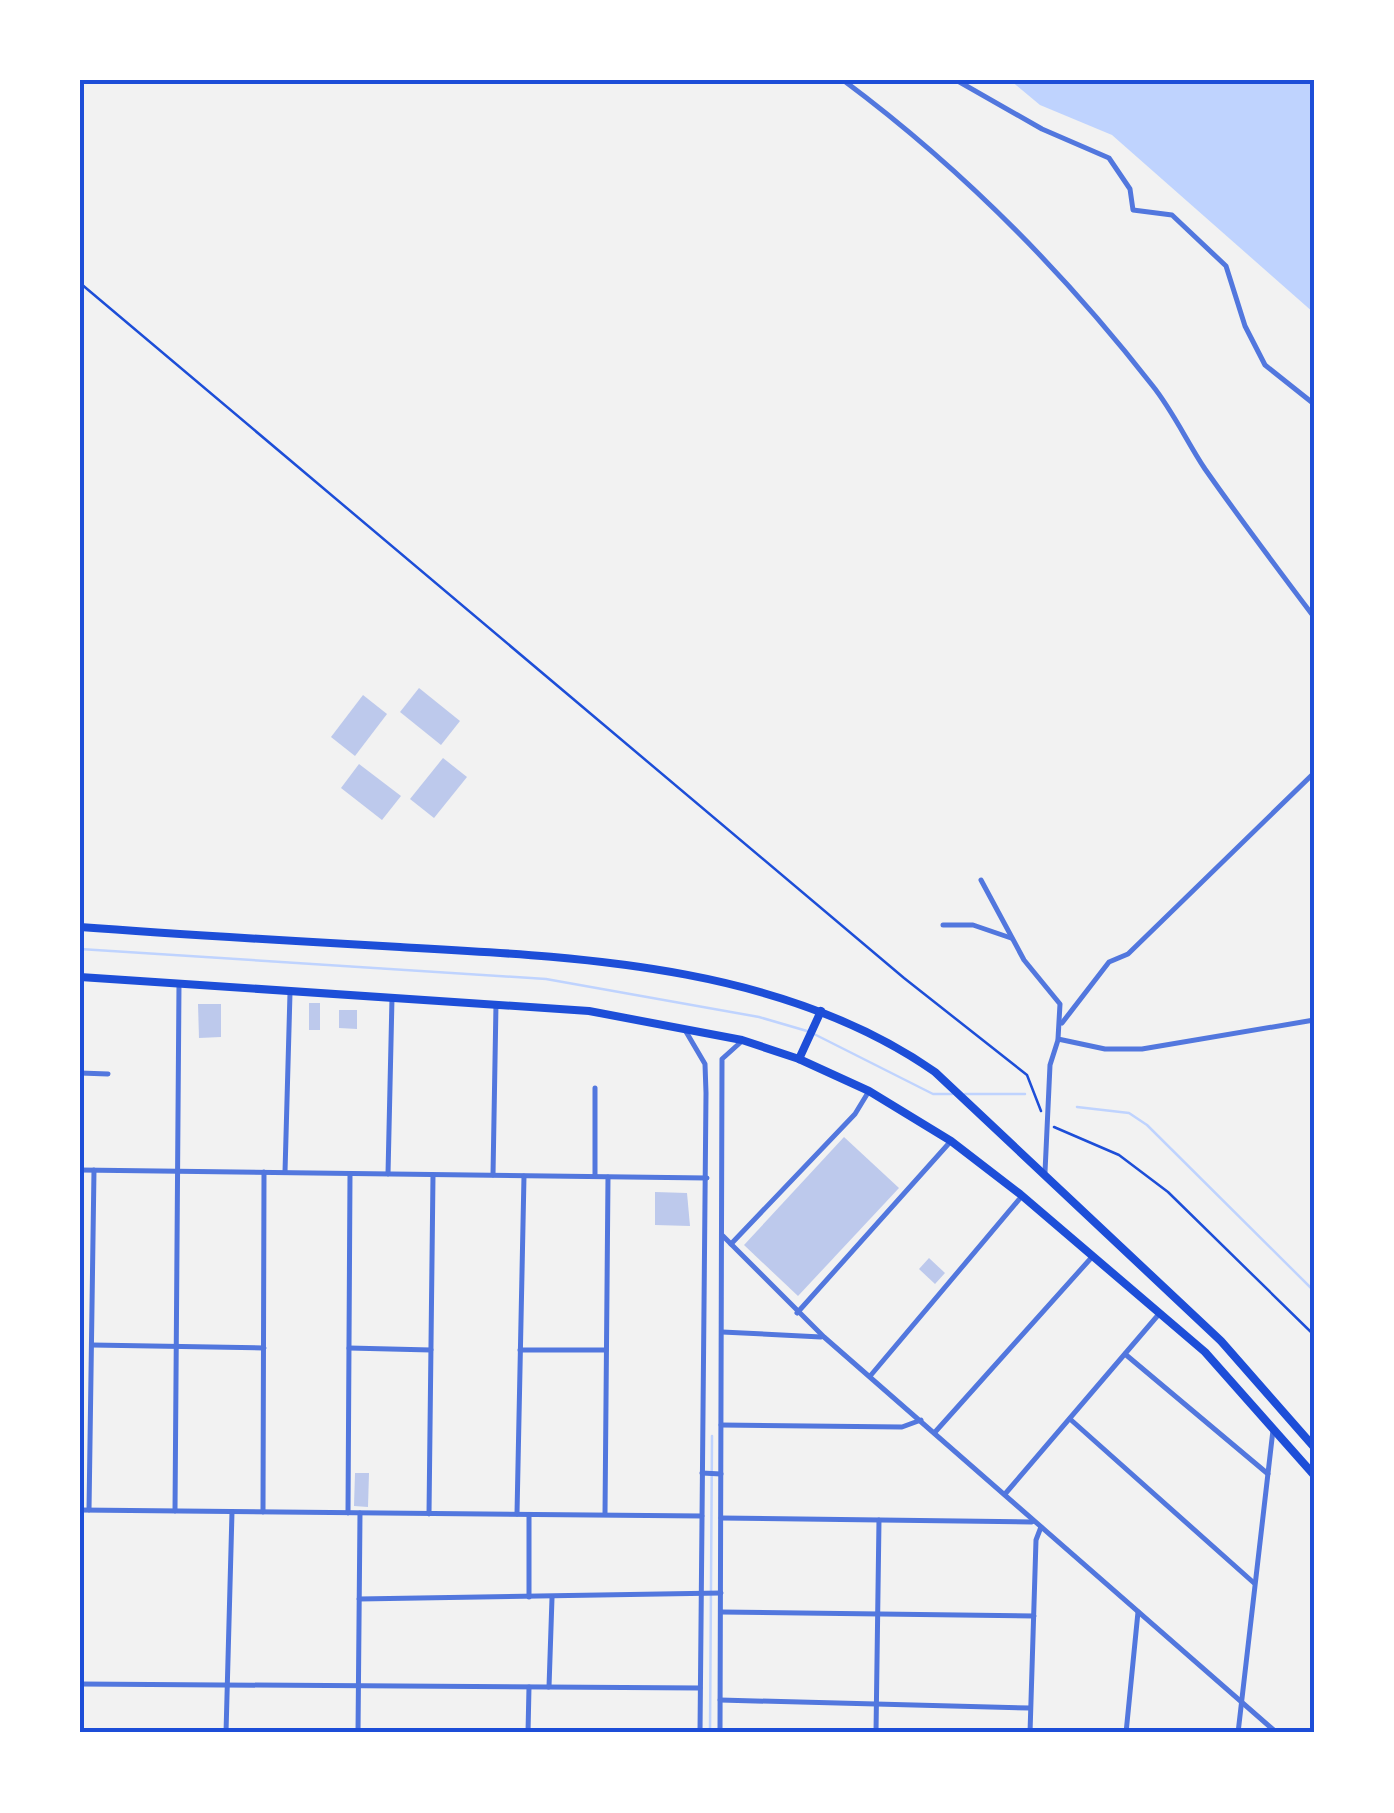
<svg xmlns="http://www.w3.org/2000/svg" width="1394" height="1813" font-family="Rubik,sans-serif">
<rect width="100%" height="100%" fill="#f2f2f2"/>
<!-- water -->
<polygon fill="#bfd3fe" points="1010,80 1314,80 1314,313 1112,135 1040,105"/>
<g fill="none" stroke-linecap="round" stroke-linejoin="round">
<!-- stream -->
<g stroke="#bfd3fe" stroke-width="2.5">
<polyline points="80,949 546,979 759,1017 807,1031"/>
<polyline points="814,1034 933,1094 952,1094"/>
<polyline points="965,1094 1025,1094"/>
<polyline points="1077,1107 1129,1113 1147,1125 1314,1291"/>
<polyline points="710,1733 712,1436"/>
</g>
</g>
<!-- building -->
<g fill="#bdc9ec">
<polygon points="419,688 460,721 441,745 400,712"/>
<polygon points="363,695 387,714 355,756 331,737"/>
<polygon points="443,758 467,777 434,818 410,799"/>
<polygon points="359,764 401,796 382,820 341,788"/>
<rect x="309" y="1003" width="11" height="27"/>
<polygon points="198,1004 221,1004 221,1037 199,1038"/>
<polygon points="339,1010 357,1010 357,1029 339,1028"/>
<polygon points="844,1137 899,1188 798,1296 744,1245"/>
<polygon points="655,1192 687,1193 690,1226 655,1225"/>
<polygon points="929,1258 945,1273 935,1284 919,1269"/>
<polygon points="355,1473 369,1473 368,1507 354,1506"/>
</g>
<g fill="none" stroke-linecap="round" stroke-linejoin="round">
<!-- path -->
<g stroke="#1d4ed8" stroke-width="2.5">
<polyline points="80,283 904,978 1027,1075 1041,1111"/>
<polyline points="1054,1127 1119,1155 1168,1192 1314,1335"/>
</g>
<!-- minor -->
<g stroke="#5277de" stroke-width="5">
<path d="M 843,80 C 960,167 1062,270 1152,385 C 1173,411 1187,442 1205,469 C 1240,519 1277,568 1314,617"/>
<polyline points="956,80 1042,129 1109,158 1130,189 1133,210 1172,215 1226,266 1245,326 1265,365 1314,404"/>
<polyline points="981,880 1024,960 1060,1004 1058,1039 1105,1049 1142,1049 1314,1020"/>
<polyline points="943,925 973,925 1011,938"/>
<polyline points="1062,1023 1109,962 1128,954 1314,773"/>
<polyline points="80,1073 108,1074"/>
<polyline points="80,1170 707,1178"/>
<polyline points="285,1172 290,993"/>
<polyline points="1045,1172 1050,1065 1058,1040"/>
<polyline points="388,1174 392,998"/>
<polyline points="493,1175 496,1004"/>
<polyline points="595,1175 595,1088"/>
<polyline points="723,1236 824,1337 1277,1733"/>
<polyline points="731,1244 855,1114 869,1091"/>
<polyline points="797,1313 951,1141"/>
<polyline points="722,1332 821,1337"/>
<polyline points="92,1345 264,1348"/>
<polyline points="349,1348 431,1350"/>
<polyline points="520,1350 606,1350"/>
<polyline points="1125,1354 1268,1474"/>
<polyline points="871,1375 1022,1196"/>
<polyline points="1070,1419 1254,1583"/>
<polyline points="721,1425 902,1427 921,1420"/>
<polyline points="936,1431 1092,1257"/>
<polyline points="1005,1494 1159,1314"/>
<polyline points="80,1510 702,1516"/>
<polyline points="89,1510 94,1170"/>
<polyline points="175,1511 179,984"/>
<polyline points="263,1512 264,1172"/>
<polyline points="348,1513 350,1174"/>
<polyline points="429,1514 433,1175"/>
<polyline points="517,1514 524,1176"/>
<polyline points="605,1514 608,1177"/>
<polyline points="721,1518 1032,1522"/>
<polyline points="529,1597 529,1515"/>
<polyline points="359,1599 721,1593"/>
<polyline points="721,1612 1034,1616"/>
<polyline points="80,1684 700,1688"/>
<polyline points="549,1687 552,1598"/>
<polyline points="720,1700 1030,1708"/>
<polyline points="226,1733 232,1512"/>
<polyline points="358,1733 360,1513"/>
<polyline points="528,1733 529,1687"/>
<polyline points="876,1733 879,1520"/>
<polyline points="1030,1733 1036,1540 1041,1527"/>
<polyline points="1126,1733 1138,1612"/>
<polyline points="1238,1733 1273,1430"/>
</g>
<!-- tertiary -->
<g stroke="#5277de" stroke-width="5">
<polyline points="685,1030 705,1064 706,1093 700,1733"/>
<polyline points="702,1473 721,1474"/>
<polyline points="720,1733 722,1059 742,1041"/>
</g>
<!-- trunk -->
<g stroke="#1d4ed8" stroke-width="8">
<path d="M 80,927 C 186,935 293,941 400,947 C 580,957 782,965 935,1072 L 1221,1341 L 1314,1447"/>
<polyline points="80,977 589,1011 742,1040 799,1059 869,1091 951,1141 1020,1194 1205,1352 1314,1475"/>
<polyline points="799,1059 821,1011"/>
</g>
</g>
<!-- border -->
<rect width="1394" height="1813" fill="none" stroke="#ffffff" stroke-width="165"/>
<rect x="82" y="82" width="1230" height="1648" fill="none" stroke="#1d4ed8" stroke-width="4"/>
</svg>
